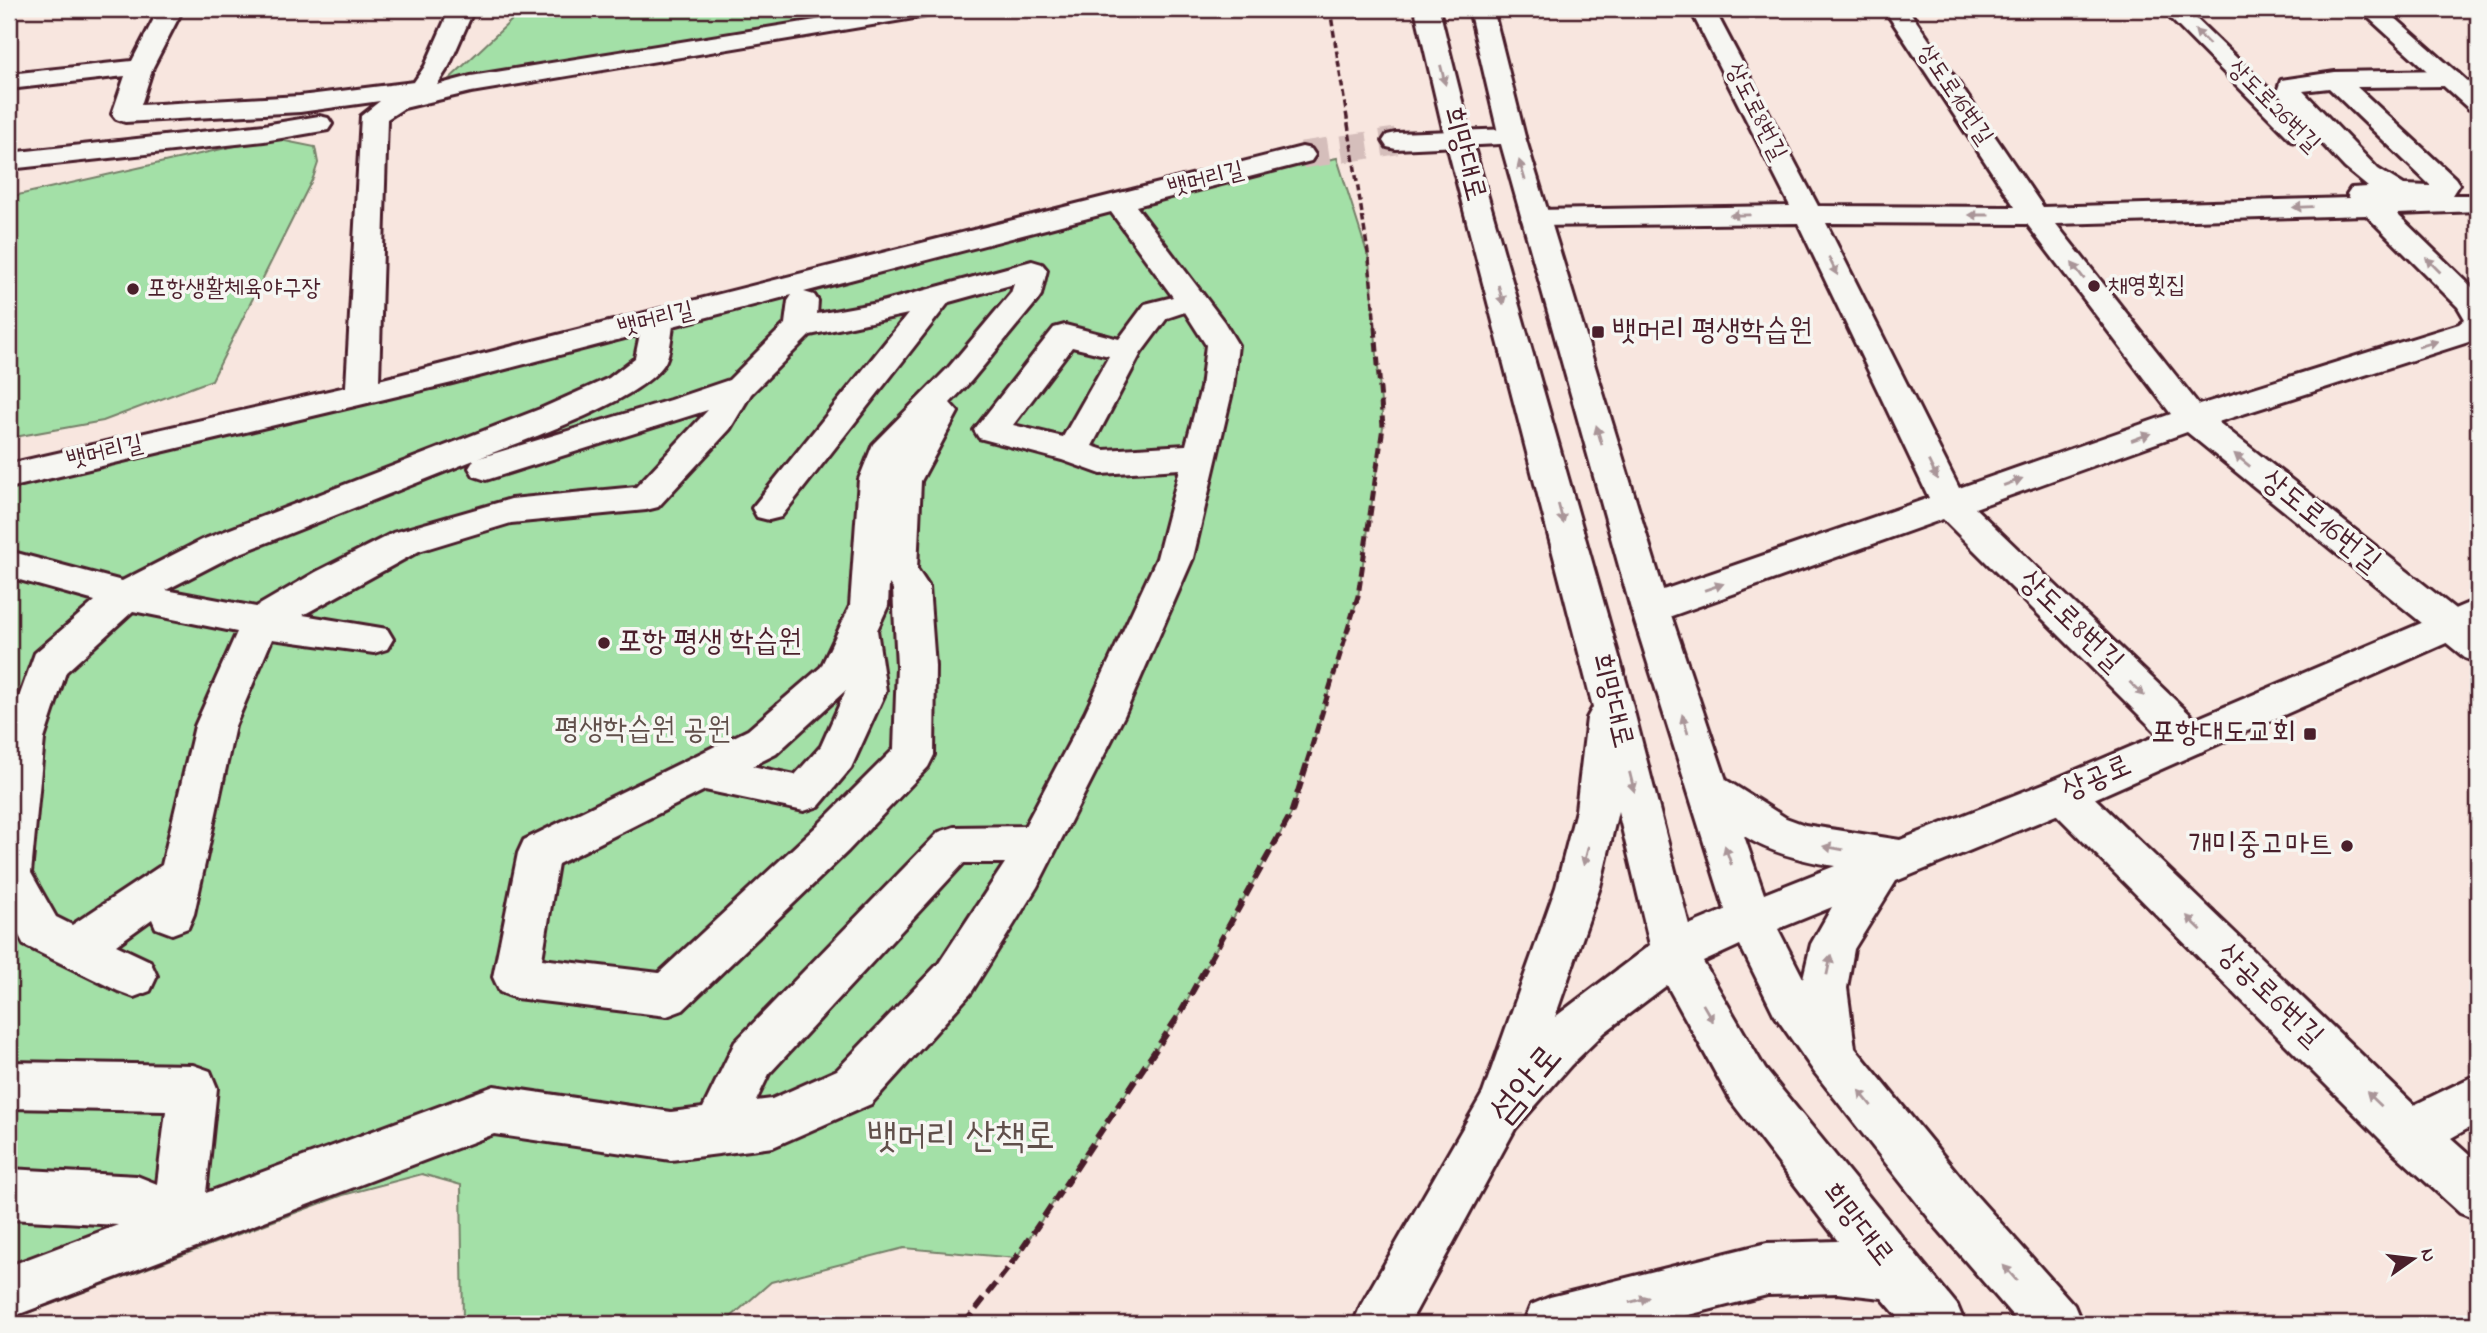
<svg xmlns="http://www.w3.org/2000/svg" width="2487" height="1333" font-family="'Indie Flower','Poor Story',sans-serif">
<rect width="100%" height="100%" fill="#f8e6df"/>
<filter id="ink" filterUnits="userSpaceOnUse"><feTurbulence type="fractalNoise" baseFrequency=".0143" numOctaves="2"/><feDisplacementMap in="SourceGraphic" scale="14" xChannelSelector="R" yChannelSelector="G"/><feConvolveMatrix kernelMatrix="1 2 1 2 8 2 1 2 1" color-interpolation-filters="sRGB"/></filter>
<g filter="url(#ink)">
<!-- green -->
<g fill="#a3e0a7" stroke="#768069" stroke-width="2">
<polygon points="583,9 882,9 444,84 514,18"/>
<polygon points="280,140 315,147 318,163 313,178 212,380 103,421 9,438 9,197 235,146"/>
<polygon points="1337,158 1369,259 1383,427 1358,597 1291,814 1181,1012 1016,1258 904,1248 771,1282 723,1324 463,1324 461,1185 422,1174 343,1195 9,1320 9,487 362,394 1118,202"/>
</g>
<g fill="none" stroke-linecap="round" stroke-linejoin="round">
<!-- minor-tunnel -->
<polyline stroke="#d5bebb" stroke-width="27" stroke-dasharray="27 13" stroke-linecap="butt" points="1302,155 1396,141"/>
<!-- minor casing -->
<g stroke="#4a1f2b" stroke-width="6">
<g id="minor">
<path d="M 159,9 L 183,9 L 153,67 L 141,105 L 300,96 L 414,82 L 425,66 L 450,9 L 474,9 L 449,66 L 437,85 L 471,76 L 884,9 L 938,9 L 934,14 L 926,16 L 471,92 L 404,108 L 387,119 L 379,380 L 1302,147 L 1311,149 L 1315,155 L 1311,161 L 1136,206 L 1224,322 L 1238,345 L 1233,388 L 1193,558 L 1124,716 L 1037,887 L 971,993 L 871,1104 L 773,1147 L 671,1160 L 494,1134 L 9,1318 L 9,1266 L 118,1225 L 9,1219 L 9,1169 L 137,1176 L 157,1184 L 166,1111 L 9,1108 L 9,1062 L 193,1065 L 210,1071 L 217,1088 L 206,1193 L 494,1086 L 671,1112 L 703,1108 L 735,1042 L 939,832 L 954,827 L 1025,826 L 1085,713 L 1157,558 L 1180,469 L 1101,474 L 1062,460 L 979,438 L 974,430 L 1054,328 L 1065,325 L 1119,339 L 1145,304 L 1173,297 L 1111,212 L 804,292 L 814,295 L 818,301 L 817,314 L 878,303 L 1032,261 L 1042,264 L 1047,270 L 1041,295 L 1037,301 L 971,381 L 950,403 L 958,412 L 921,481 L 917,569 L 929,587 L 935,666 L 934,755 L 928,767 L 848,851 L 683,1010 L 667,1016 L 516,998 L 500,992 L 493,977 L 518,853 L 524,840 L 748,730 L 821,667 L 850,606 L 859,479 L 873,444 L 949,367 L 1011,293 L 1014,284 L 949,302 L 781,517 L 769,520 L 757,517 L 752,508 L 908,314 L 810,335 L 751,394 L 730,429 L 658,507 L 646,510 L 511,523 L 419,551 L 303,615 L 387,629 L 393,639 L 387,649 L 374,653 L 272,639 L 235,726 L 194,914 L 188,928 L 172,934 L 156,928 L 152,919 L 116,945 L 150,961 L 157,976 L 150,991 L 134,997 L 118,991 L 24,945 L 9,916 L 9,725 L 35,653 L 95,601 L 9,577 L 9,551 L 122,581 L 202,540 L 540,409 L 609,378 L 635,358 L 640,334 L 452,383 L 9,488 L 9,464 L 346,387 L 361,116 L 380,101 L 300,112 L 125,122 L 116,119 L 112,114 L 125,76 L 9,89 L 9,74 L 132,61 ZM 792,295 L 788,301 L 785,324 L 729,380 L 670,400 L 479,458 C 525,440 633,404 662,367 C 670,358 671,338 673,326 ZM 1185,312 L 1206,345 L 1201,388 L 1186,445 L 1104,450 L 1092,446 L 1141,353 L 1167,318 ZM 1072,347 L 1109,356 L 1063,437 L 1013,425 ZM 708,410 L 636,487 L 511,499 L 393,533 L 316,572 L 256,607 L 166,590 L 228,558 L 474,460 L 469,468 L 474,476 L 486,480 ZM 889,584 L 893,589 L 897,666 L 894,749 L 818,825 L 659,973 L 542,959 L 558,864 L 705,790 L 804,811 L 819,806 L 851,768 L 886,691 L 877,630 L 888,606 ZM 133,611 L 237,632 L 195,726 L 162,865 L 72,925 L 56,917 L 31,873 L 44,739 L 66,672 ZM 846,690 L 821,746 L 795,775 L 752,766 L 776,754 ZM 964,863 L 1005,863 L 939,963 L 837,1070 L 772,1099 L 756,1101 L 769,1074 Z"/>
<path d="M 1690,9 L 1714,9 L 1818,206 L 2015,207 L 1884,9 L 1908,9 L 2043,207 L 2350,198 L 2347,194 L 2351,188 L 2368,187 L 2345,168 L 2314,135 L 2310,141 L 2301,143 L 2292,141 L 2161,9 L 2186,9 L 2304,123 L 2277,92 L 2281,80 L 2335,72 L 2449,70 L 2458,73 L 2462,78 L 2458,83 L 2449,86 L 2357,87 L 2455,178 L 2459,184 L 2452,195 L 2478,195 L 2478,211 L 2397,214 L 2478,293 L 2478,339 L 2218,422 L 2478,627 L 2478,663 L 2465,658 L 2187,432 L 1975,508 L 2203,727 L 2209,739 L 2203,751 L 2189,755 L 2175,751 L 1943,519 L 1663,619 L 1650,623 L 1637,619 L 1631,609 L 1637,599 L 1929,498 L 1798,223 L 1535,226 L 1525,224 L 1521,218 L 1525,212 L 1535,210 L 1790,206 ZM 2329,88 L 2430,185 L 2430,186 L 2404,185 L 2378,169 L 2303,91 ZM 2366,215 L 2458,307 L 2465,319 L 2459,324 L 2199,405 L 2056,224 ZM 1826,223 L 2027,224 L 2171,414 L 1959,488 Z"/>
<polygon points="319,116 328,118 332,124 328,130 264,141 9,169 9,153 264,125"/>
<polygon points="1512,129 1521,131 1525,137 1521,143 1396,149 1387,147 1383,141 1387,135 1396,133"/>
<polygon points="2063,777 2078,782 2414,1105 2478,1074 2478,1123 2451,1138 2478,1162 2478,1220 2460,1213 2392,1151 2048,806 2042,794 2048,782"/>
</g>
</g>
<!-- major casing -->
<g stroke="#4a1f2b" stroke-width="6">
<g id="major">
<path d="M 1415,9 L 1439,9 L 1471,137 L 1629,692 L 1689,925 L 1725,910 L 1631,609 L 1499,137 L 1469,9 L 1493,9 L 1525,137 L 1669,609 L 1726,780 L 1786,818 L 1805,825 L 1900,840 L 2048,782 L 2478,599 L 2478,629 L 2078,806 L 1896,881 L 1854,949 L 1847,988 L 1855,1048 L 1972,1191 L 2074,1305 L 2082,1324 L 2020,1324 L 1936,1227 L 1815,1073 L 1774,1014 L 1740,945 L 1703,962 L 1765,1069 L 1957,1305 L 1965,1324 L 1904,1324 L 1882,1298 L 1837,1293 L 1767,1295 L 1653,1324 L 1523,1324 L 1531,1305 L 1550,1297 L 1767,1243 L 1838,1241 L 1731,1101 L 1667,985 L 1605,1032 L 1571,1065 L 1515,1129 L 1409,1324 L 1353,1324 L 1361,1305 L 1483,1093 L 1556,887 L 1576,810 L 1587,718 L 1593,707 L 1445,137 ZM 1618,811 L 1650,945 L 1555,1017 L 1600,887 ZM 1744,836 C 1771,853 1804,861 1835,866 L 1764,894 ZM 1832,907 L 1811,944 L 1803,978 L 1778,929 Z"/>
<polygon points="2359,9 2385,9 2478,91 2478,112 2469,109"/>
</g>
</g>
<!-- minor -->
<use href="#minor" fill="#f6f6f2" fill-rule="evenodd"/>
<!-- major -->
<use href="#major" fill="#f6f6f2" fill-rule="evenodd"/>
<!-- rail-far2 -->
<polyline stroke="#4a1f2b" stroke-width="3.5" stroke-dasharray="7 3.5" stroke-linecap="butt" points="1330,9 1369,259 1375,329"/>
<!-- rail-far1 -->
<polyline stroke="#4a1f2b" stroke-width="5" stroke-dasharray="10 5" stroke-linecap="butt" points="1307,762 1358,596 1383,427 1375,327"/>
<!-- rail -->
<polyline stroke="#4a1f2b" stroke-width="6" stroke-dasharray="13 6" stroke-linecap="butt" points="964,1324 1016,1258 1181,1012 1291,814 1308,760"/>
</g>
<!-- one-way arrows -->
<defs><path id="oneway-solid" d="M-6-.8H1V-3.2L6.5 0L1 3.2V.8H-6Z" transform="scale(1.75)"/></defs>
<g fill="#a99598">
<use href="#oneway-solid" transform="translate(2202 37) rotate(-135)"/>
<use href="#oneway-solid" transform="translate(1443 75) rotate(76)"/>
<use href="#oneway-solid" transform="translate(1522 170) rotate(-107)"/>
<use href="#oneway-solid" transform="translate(2303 207) rotate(178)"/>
<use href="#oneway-solid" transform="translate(1740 215) rotate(179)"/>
<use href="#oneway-solid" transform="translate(1979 215) rotate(-180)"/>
<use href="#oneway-solid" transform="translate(2433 265) rotate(-135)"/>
<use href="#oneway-solid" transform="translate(1833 266) rotate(64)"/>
<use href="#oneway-solid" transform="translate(2078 271) rotate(-128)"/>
<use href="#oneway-solid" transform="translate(1501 295) rotate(75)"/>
<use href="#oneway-solid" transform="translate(2428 344) rotate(-17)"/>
<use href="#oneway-solid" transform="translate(1599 435) rotate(-106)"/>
<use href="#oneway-solid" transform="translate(2141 437) rotate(-20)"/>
<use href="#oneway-solid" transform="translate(2242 460) rotate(-141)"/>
<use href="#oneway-solid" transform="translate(1933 470) rotate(64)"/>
<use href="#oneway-solid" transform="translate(2013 482) rotate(-20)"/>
<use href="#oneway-solid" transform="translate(1561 514) rotate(75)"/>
<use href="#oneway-solid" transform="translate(1714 587) rotate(-19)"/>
<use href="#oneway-solid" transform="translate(2137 689) rotate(44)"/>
<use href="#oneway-solid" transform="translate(1685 724) rotate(-107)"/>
<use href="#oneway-solid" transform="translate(1632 782) rotate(76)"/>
<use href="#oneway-solid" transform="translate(1833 848) rotate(-170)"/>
<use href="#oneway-solid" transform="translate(1728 855) rotate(-109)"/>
<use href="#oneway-solid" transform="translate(1586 856) rotate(104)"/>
<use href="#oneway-solid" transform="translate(2194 923) rotate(-136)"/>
<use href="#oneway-solid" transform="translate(1829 965) rotate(-78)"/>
<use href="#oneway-solid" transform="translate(1708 1013) rotate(60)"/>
<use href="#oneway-solid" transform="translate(1865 1098) rotate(-129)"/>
<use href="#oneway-solid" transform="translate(2374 1099) rotate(-136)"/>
<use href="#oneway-solid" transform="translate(2010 1273) rotate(-131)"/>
<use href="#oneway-solid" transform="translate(1639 1300) rotate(-15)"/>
</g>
</g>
<!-- markers -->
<g fill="#4a1f2b" stroke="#f6f6f2" stroke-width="2.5">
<circle cx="2094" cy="286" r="7"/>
<circle cx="133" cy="289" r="7"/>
<rect x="1591" y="325" width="14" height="14" rx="3.5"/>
<circle cx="604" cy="643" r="7"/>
<rect x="2303" y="727" width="14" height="14" rx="3.5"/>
<circle cx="2347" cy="846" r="7"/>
</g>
<g text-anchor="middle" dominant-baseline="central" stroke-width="7" stroke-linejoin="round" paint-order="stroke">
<!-- far-street labels -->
<g font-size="24" fill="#4a1f2b" stroke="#f6f6f2">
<text transform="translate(1954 95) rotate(56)">상도로16번길</text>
<text transform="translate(2273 107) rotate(45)">상도로26번길</text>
<text transform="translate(1755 112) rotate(63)">상도로8번길</text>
<text transform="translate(1206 180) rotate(-14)">뱃머리길</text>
<text transform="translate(656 320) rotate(-14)">뱃머리길</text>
<text transform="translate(105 453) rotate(-13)">뱃머리길</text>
</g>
<!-- far-poi labels -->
<g font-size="24" fill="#4a1f2b" stroke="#f6f6f2" text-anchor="start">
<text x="2108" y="286">채영횟집</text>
<text x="147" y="289">포항생활체육야구장</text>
</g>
<!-- street labels -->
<g font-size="30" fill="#4a1f2b" stroke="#f6f6f2">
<text transform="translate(1463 154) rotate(75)">희망대로</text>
<text transform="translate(2320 522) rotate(39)">상도로16번길</text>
<text transform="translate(2070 622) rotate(44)">상도로8번길</text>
<text transform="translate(1611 701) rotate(76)">희망대로</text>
<text transform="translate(2097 779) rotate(-23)">상공로</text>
<text transform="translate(2269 996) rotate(44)">상공로6번길</text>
<text transform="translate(1857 1225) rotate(52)">희망대로</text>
</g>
<!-- poi labels -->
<g font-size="30" fill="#4a1f2b" stroke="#f6f6f2" text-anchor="start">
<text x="1612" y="332">뱃머리 평생학습원</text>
<text x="618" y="643">포항 평생 학습원</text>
<text x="2296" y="734" text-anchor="end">포항대도교회</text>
<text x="2333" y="846" text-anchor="end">개미중고마트</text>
</g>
<!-- park labels -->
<g font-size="30" fill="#604f4a" stroke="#f6f6f2">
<text x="643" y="731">평생학습원 공원</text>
</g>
<!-- near-street labels -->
<g font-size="37" fill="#4a1f2b" stroke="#f6f6f2">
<text transform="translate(1527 1085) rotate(-50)">섬안로</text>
</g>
<!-- near-park labels -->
<g font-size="37" fill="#604f4a" stroke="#f6f6f2">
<text x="961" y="1138">뱃머리 산책로</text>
</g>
</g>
<!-- margin -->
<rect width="2487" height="1333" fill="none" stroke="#f6f6f2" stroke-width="35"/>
<rect x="18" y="18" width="2452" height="1298" fill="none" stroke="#4a1f2b" stroke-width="2.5" filter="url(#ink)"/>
<!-- north arrow -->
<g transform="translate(2413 1259) rotate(76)" stroke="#f6f6f2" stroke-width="5" paint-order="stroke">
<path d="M0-5L12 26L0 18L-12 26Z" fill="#4a1f2b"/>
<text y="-10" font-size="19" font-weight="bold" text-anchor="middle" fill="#4a1f2b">N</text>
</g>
</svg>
